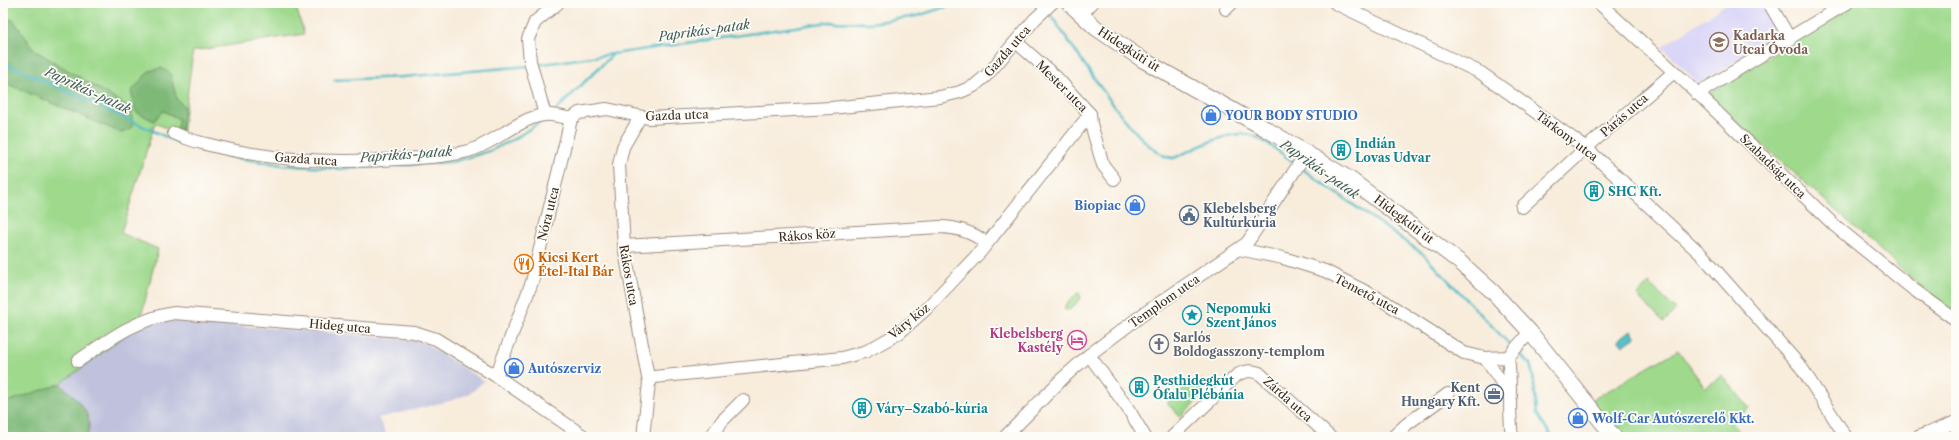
<svg xmlns="http://www.w3.org/2000/svg" width="1959" height="440" font-family="'Libre Caslon Text',serif">
<rect width="100%" height="100%" fill="#fdfcf7"/>
<filter id="ink" filterUnits="userSpaceOnUse"><feTurbulence type="fractalNoise" baseFrequency=".025" numOctaves="2"/><feDisplacementMap in="SourceGraphic" scale="8" xChannelSelector="R" yChannelSelector="G"/><feConvolveMatrix kernelMatrix="1 2 1 2 8 2 1 2 1" color-interpolation-filters="sRGB"/></filter>
<filter id="wash" filterUnits="userSpaceOnUse"><feTurbulence type="fractalNoise" baseFrequency=".012" numOctaves="4" result="noise"/><feDisplacementMap in="SourceGraphic" scale="16" xChannelSelector="R" yChannelSelector="G"/><feGaussianBlur stdDeviation="0.9" result="paint"/><feColorMatrix in="noise" values="0 0 0 0 0 0 0 0 0 0 0 0 0 0 0 0 0 1.4 0 .05"/><feComposite in="paint" operator="in"/></filter>
<g filter="url(#wash)">
<rect width="100%" height="100%" fill="#f8ecdb"/>
<!-- built -->
<polygon fill="#dad6f7" points="1728,3 1763,3 1782,34 1699,84 1662,47"/>
<!-- industrial -->
<polygon fill="#c0c2dd" points="171,320 397,338 423,342 484,381 471,393 450,401 378,418 388,437 72,437 60,384 139,325"/>
<!-- green -->
<g fill="#9ed98c" stroke="#6c8255">
<polygon points="3,3 295,3 304,34 193,51 182,135 155,123 121,233 158,249 139,325 60,384 72,437 3,437 3,82 122,133 131,109 34,50 14,21 3,16"/>
<polygon points="1857,3 1956,3 1956,315 1921,287 1732,117 1712,103 1709,96 1711,92"/>
<polygon points="1649,283 1676,310 1664,322 1637,296"/>
<polygon points="1079,293 1081,298 1070,310 1065,309 1065,306 1076,294"/>
<polygon points="1678,350 1705,388 1722,375 1749,408 1732,422 1743,437 1623,437 1607,421 1592,400"/>
<polygon points="1193,380 1205,393 1180,417 1167,403"/>
</g>
<!-- forest -->
<g fill="#7eb978" stroke="#5c724b">
<polygon points="3,16 14,21 34,50 132,109 132,128 122,133 3,82"/>
<polygon points="161,68 170,73 177,100 184,106 181,131 177,130 179,119 163,111 154,121 136,112 131,92 149,71"/>
<path d="M 60,384 C 75,397 96,414 87,437 L 58,437 L 53,434 L 43,433 L 24,437 L 3,437 L 3,403 Z"/>
</g>
<!-- water -->
<polygon fill="#4ab9c3" stroke="#427270" points="1631,330 1636,337 1623,346 1618,340"/>
<g fill="none" stroke-linecap="round" stroke-linejoin="round">
<!-- stream -->
<g stroke="#4ab9c3" stroke-width="2.5">
<path d="M 1048,12 C 1071,40 1140,160 1174,158 C 1196,149 1233,126 1256,137 C 1270,144 1283,154 1295,163"/>
<polyline points="3,62 175,141 231,157 282,165 341,169 452,162 490,151 516,138 543,120"/>
<polyline points="536,65 613,54"/>
<polyline points="334,80 402,77 529,66"/>
<polyline points="555,111 613,54 829,22 871,23 917,16 958,3"/>
<polyline points="1301,168 1423,254 1512,347"/>
<polyline points="1517,352 1530,364 1533,376 1537,414 1552,437"/>
</g>
</g>
</g>
<g filter="url(#ink)">
<g fill="none" stroke-linecap="round" stroke-linejoin="round">
<!-- minor casing -->
<g stroke="#9a8b7c" stroke-width="14">
<g id="minor">
<polyline points="1335,3 1481,73 1586,148 1703,256 1801,367 1846,437"/>
<polyline points="1599,3 1694,90 1834,225 1913,289 1956,320"/>
<polyline points="1769,3 1790,39"/>
<polyline points="1226,9 1232,3"/>
<polyline points="1081,15 1092,3"/>
<polyline points="1016,42 1056,77 1090,114 1091,124 1103,165 1114,179"/>
<polyline points="1697,94 1847,3"/>
<polyline points="545,115 530,61 528,39 535,22 558,3"/>
<polyline points="640,117 623,147 619,165 624,246 649,383 643,437"/>
<path d="M 174,133 C 193,142 213,146 232,150 C 288,162 342,163 399,159 C 422,158 445,157 468,151 C 494,144 519,118 544,115 C 552,114 563,117 571,119 L 579,113 L 607,109 L 648,118 L 831,108 L 940,97 L 960,92 L 974,86 L 987,75 L 1035,19 L 1052,3"/>
<polyline points="1522,207 1586,148 1674,72"/>
<path d="M 624,246 L 940,227 C 958,227 973,233 987,243"/>
<polyline points="1239,249 1283,258 1325,271 1382,300 1464,353 1485,358 1508,357"/>
<polyline points="1089,355 1129,410 1145,437"/>
<path d="M 1508,357 C 1512,384 1508,410 1512,437"/>
<polyline points="1508,357 1530,332"/>
<polyline points="1485,358 1511,396"/>
<path d="M 78,361 C 110,339 134,320 174,313 L 414,332 L 436,339 L 496,376 L 585,437"/>
<polyline points="496,376 532,282 571,119"/>
<polyline points="649,383 654,377 842,358 867,351 899,333 926,309 981,251 1090,114"/>
<polyline points="711,437 722,421 743,400"/>
<polyline points="1005,437 1063,378 1089,355 1142,315 1247,243 1307,152"/>
<path d="M 1172,437 L 1237,375 C 1245,371 1250,370 1259,373 L 1330,437"/>
<polyline points="1393,437 1407,424 1448,394"/>
<polyline points="1918,437 1956,422"/>
</g>
</g>
<!-- major casing -->
<g stroke="#9a8b7c" stroke-width="17">
<polyline id="major" points="1069,3 1096,28 1143,60 1266,129 1351,180 1461,263 1493,292 1530,332 1614,437"/>
</g>
<!-- minor -->
<use href="#minor" stroke="#fff" stroke-width="12"/>
<!-- major -->
<use href="#major" stroke="#fff" stroke-width="15"/>
</g>
</g>
<!-- icons -->
<defs>
<g id="school-ring" transform="scale(1)"><circle r="9.5" fill="#fdfcf7" stroke="#8d6e63" stroke-width="1.5"/><path d="M0-5L7-2L0 1L-7-2ZM-4 1L0 2.5L4 1V4Q0 6-4 4Z" fill="#8d6e63"/></g>
<g id="shop-ring" transform="scale(1)"><circle r="9.5" fill="#fdfcf7" stroke="#3f7fe0" stroke-width="1.5"/><path d="M-5-2.5h2.3a2.7 3.5 0 0 1 5.4 0H5L5.5 6h-11ZM-1.5-2.5h3a1.5 2.3 0 0 0-3 0Z" fill="#3f7fe0"/></g>
<g id="building-ring" transform="scale(1)"><circle r="9.5" fill="#fdfcf7" stroke="#0f9aa8" stroke-width="1.5"/><path d="M-4-6H4V6H1V3H-1V6H-4ZM-2.5-4.3h1.7v1.8h-1.7ZM.8-4.3h1.7v1.8H.8ZM-2.5-1h1.7V.8h-1.7ZM.8-1h1.7V.8H.8Z" fill="#0f9aa8"/></g>
<g id="civic-ring" transform="scale(1)"><circle r="9.5" fill="#fdfcf7" stroke="#5c6f8a" stroke-width="1.5"/><path d="M-.6-6.5H3V-4.5H.6V-3L4-1V1h2V6H-6V1h2V-1L-.6-3ZM-1.2 2.5V6h2.4V2.5Z" fill="#5c6f8a"/></g>
<g id="restaurant-ring" transform="scale(1)"><circle r="9.5" fill="#fdfcf7" stroke="#e8710a" stroke-width="1.5"/><path d="M-5-6h1v4h1v-4h1v4h1v-4h1v5L-1.5 .5V6h-2V.5L-5-1ZM5-6V6H3V1.5H1.5Q1.5-4 5-6Z" fill="#e8710a"/></g>
<g id="sight-ring" transform="scale(1)"><circle r="9.5" fill="#fdfcf7" stroke="#0f9aa8" stroke-width="1.5"/><path d="M0-6L1.8-2.2L6-1.7L2.9 1.2L3.7 5.4L0 3.3L-3.7 5.4L-2.9 1.2L-6-1.7L-1.8-2.2Z" fill="#0f9aa8"/></g>
<g id="hotel-ring" transform="scale(1)"><circle r="9.5" fill="#fdfcf7" stroke="#d1479c" stroke-width="1.5"/><path d="M-6-4.5h1.5V1H6V5H4.5V3h-9V5H-6ZM-4 0a1.8 1.8 0 1 1 3.6 0ZM.5 0V-2.5h3Q6-2.5 6 0Z" fill="#d1479c"/></g>
<g id="church-ring" transform="scale(1)"><circle r="9.5" fill="#fdfcf7" stroke="#6b7280" stroke-width="1.5"/><path d="M-1.2-6h2.4v3.5h3.3v2.4h-3.3V6h-2.4V-.1h-3.3v-2.4h3.3Z" fill="#6b7280"/></g>
<g id="office-ring" transform="scale(1)"><circle r="9.5" fill="#fdfcf7" stroke="#5c6f8a" stroke-width="1.5"/><path d="M-6-3h4V-5.5h4V-3h4V5H-6ZM-1-4.5V-3h2v-1.5ZM-6 0V1H6V0Z" fill="#5c6f8a"/></g>
</defs>
<g fill-rule="evenodd">
<use href="#school-ring" x="1719" y="42"/>
<use href="#shop-ring" x="1211" y="115"/>
<use href="#building-ring" x="1341" y="150"/>
<use href="#building-ring" x="1594" y="191"/>
<use href="#shop-ring" x="1135" y="205"/>
<use href="#civic-ring" x="1189" y="215"/>
<use href="#restaurant-ring" x="524" y="264"/>
<use href="#sight-ring" x="1192" y="315"/>
<use href="#hotel-ring" x="1077" y="340"/>
<use href="#church-ring" x="1159" y="344"/>
<use href="#shop-ring" x="514" y="368"/>
<use href="#building-ring" x="1139" y="387"/>
<use href="#office-ring" x="1494" y="394"/>
<use href="#building-ring" x="862" y="408"/>
<use href="#shop-ring" x="1578" y="418"/>
</g>
<g text-anchor="middle" dominant-baseline="central" stroke-width="3.5" stroke-linejoin="round" paint-order="stroke">
<!-- education labels -->
<g font-size="12" font-weight="bold" fill="#785e54" stroke="#fdfcf7" text-anchor="start">
<text x="1733" y="35">Kadarka<tspan x="1733" dy="14">Utcai Óvoda</tspan></text>
</g>
<!-- street labels -->
<g font-size="12" fill="#3b2a1e" stroke="#fdfcf7">
<text transform="translate(1129 49) rotate(33)">Hidegkúti út</text>
<text transform="translate(1007 51) rotate(-49)">Gazda utca</text>
<text transform="translate(1062 86) rotate(45)">Mester utca</text>
<text transform="translate(677 115) rotate(-2)">Gazda utca</text>
<text transform="translate(1624 115) rotate(-41)">Párás utca</text>
<text transform="translate(1567 136) rotate(37)">Tárkony utca</text>
<text transform="translate(306 159) rotate(4)">Gazda utca</text>
<text transform="translate(1773 166) rotate(44)">Szabadság utca</text>
<text transform="translate(548 214) rotate(-76)">Nóra utca</text>
<text transform="translate(1404 219) rotate(37)">Hidegkúti út</text>
<text transform="translate(807 235) rotate(-4)">Rákos köz</text>
<text transform="translate(629 275) rotate(80)">Rákos utca</text>
<text transform="translate(1367 294) rotate(28)">Temető utca</text>
<text transform="translate(1164 301) rotate(-35)">Templom utca</text>
<text transform="translate(909 321) rotate(-39)">Váry köz</text>
<text transform="translate(340 326) rotate(5)">Hideg utca</text>
<text transform="translate(1288 399) rotate(42)">Zárda utca</text>
</g>
<!-- shop labels -->
<g font-size="12" font-weight="bold" fill="#366cbe" stroke="#fdfcf7" text-anchor="start">
<text x="1225" y="115">YOUR BODY STUDIO</text>
<text x="1121" y="205" text-anchor="end">Biopiac</text>
<text x="528" y="368">Autószerviz</text>
<text x="1592" y="418">Wolf-Car Autószerelő Kkt.</text>
</g>
<!-- culture labels -->
<g font-size="12" font-weight="bold" fill="#0d838f" stroke="#fdfcf7" text-anchor="start">
<text x="1355" y="143">Indián<tspan x="1355" dy="14">Lovas Udvar</tspan></text>
<text x="1608" y="191">SHC Kft.</text>
<text x="1206" y="308">Nepomuki<tspan x="1206" dy="14">Szent János</tspan></text>
<text x="1153" y="380">Pesthidegkút<tspan x="1153" dy="14">Ófalu Plébánia</tspan></text>
<text x="876" y="408">Váry–Szabó-kúria</text>
</g>
<!-- service labels -->
<g font-size="12" font-weight="bold" fill="#4e5e75" stroke="#fdfcf7" text-anchor="start">
<text x="1203" y="208">Klebelsberg<tspan x="1203" dy="14">Kultúrkúria</tspan></text>
<text x="1480" y="387" text-anchor="end">Kent<tspan x="1480" dy="14">Hungary Kft.</tspan></text>
</g>
<!-- food labels -->
<g font-size="12" font-weight="bold" fill="#c56008" stroke="#fdfcf7" text-anchor="start">
<text x="538" y="257">Kicsi Kert<tspan x="538" dy="14">Étel-Ital Bár</tspan></text>
</g>
<!-- hotel labels -->
<g font-size="12" font-weight="bold" fill="#b23c85" stroke="#fdfcf7" text-anchor="end">
<text x="1063" y="333">Klebelsberg<tspan x="1063" dy="14">Kastély</tspan></text>
</g>
<!-- worship labels -->
<g font-size="12" font-weight="bold" fill="#5b616d" stroke="#fdfcf7" text-anchor="start">
<text x="1173" y="337">Sarlós<tspan x="1173" dy="14">Boldogasszony-templom</tspan></text>
</g>
<!-- water labels -->
<g font-size="13" font-style="italic" fill="#405c58" stroke="#fdfcf7">
<text transform="translate(704 30) rotate(-8)">Paprikás-patak</text>
<text transform="translate(88 90) rotate(25)">Paprikás-patak</text>
<text transform="translate(406 154) rotate(-4)">Paprikás-patak</text>
<text transform="translate(1320 169) rotate(35)">Paprikás-patak</text>
</g>
</g>
<!-- margin -->
<rect width="1959" height="440" fill="none" stroke="#fdfcf7" stroke-width="16"/>
</svg>
